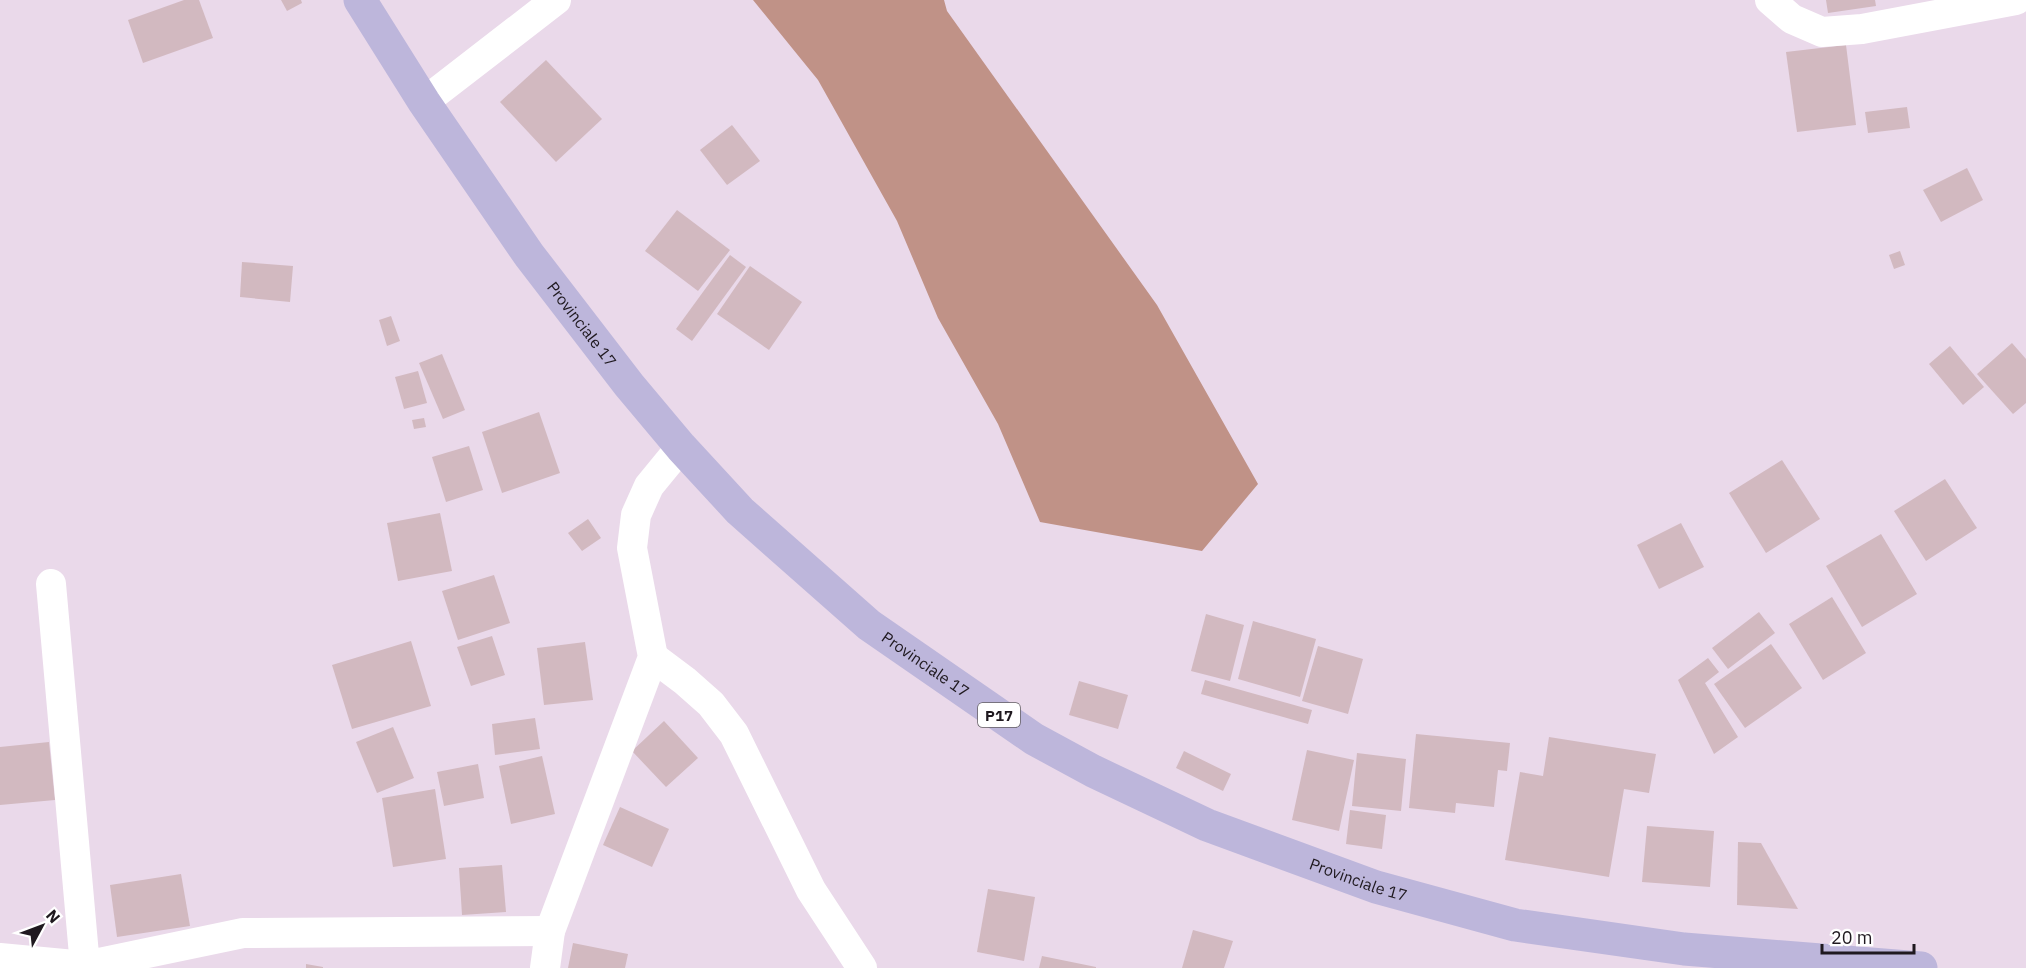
<svg xmlns="http://www.w3.org/2000/svg" width="2026" height="968" font-family="'IBM Plex Sans',sans-serif">
<rect width="100%" height="100%" fill="#ead9ea"/>
<!-- forest -->
<polygon fill="#c09287" points="753,0 944,0 947,11 1157,305 1258,484 1202,551 1040,522 998,424 938,318 897,221 818,80"/>
<!-- building -->
<g fill="#d2b9c0">
<polygon points="184,0 199,0 213,38 143,63 128,20"/>
<polygon points="281,0 301,0 302,3 287,11"/>
<polygon points="1826,0 1875,0 1876,6 1828,13"/>
<polygon points="1846,45 1856,125 1797,132 1786,52"/>
<polygon points="546,60 602,119 556,162 500,102"/>
<polygon points="1907,107 1910,128 1868,133 1865,112"/>
<polygon points="732,125 760,161 727,185 700,150"/>
<polygon points="1967,168 1983,200 1941,222 1923,190"/>
<polygon points="677,210 730,250 698,291 645,251"/>
<polygon points="1900,251 1905,265 1894,269 1889,255"/>
<polygon points="730,255 746,267 692,341 676,329"/>
<polygon points="242,262 293,266 290,302 240,297"/>
<polygon points="750,266 802,302 769,350 717,314"/>
<polygon points="391,316 400,341 387,346 379,320"/>
<polygon points="2012,343 2026,359 2026,403 2013,414 1977,374"/>
<polygon points="1950,346 1984,387 1963,405 1929,364"/>
<polygon points="442,354 465,410 443,419 419,363"/>
<polygon points="418,371 427,403 404,409 395,377"/>
<polygon points="539,412 560,473 502,493 482,432"/>
<polygon points="424,418 426,427 414,429 412,420"/>
<polygon points="469,446 483,490 446,502 432,457"/>
<polygon points="1782,460 1820,519 1766,553 1729,493"/>
<polygon points="1945,479 1977,528 1926,561 1894,511"/>
<polygon points="440,513 452,571 398,581 387,523"/>
<polygon points="588,519 601,538 582,551 568,533"/>
<polygon points="1681,523 1704,567 1659,589 1637,545"/>
<polygon points="1881,534 1917,594 1862,627 1826,566"/>
<polygon points="494,575 510,623 458,640 442,591"/>
<polygon points="1832,597 1866,653 1823,680 1789,624"/>
<polygon points="1759,612 1775,633 1728,669 1712,648"/>
<polygon points="1206,614 1244,625 1230,681 1191,671"/>
<polygon points="1253,621 1316,639 1300,697 1238,679"/>
<polygon points="492,636 505,675 471,686 457,647"/>
<polygon points="411,641 431,706 352,729 332,665"/>
<polygon points="585,642 593,700 544,705 537,648"/>
<polygon points="1771,644 1802,688 1745,728 1714,684"/>
<polygon points="1318,646 1363,659 1348,714 1302,701"/>
<polygon points="1708,658 1719,672 1705,683 1738,737 1714,754 1678,680"/>
<polygon points="1205,680 1312,710 1308,724 1201,694"/>
<polygon points="1079,681 1128,695 1118,729 1069,715"/>
<polygon points="535,718 540,749 495,755 492,724"/>
<polygon points="664,721 698,758 666,787 632,751"/>
<polygon points="393,727 414,778 377,793 356,742"/>
<polygon points="1416,734 1510,743 1507,771 1498,770 1494,807 1456,803 1455,813 1409,808"/>
<polygon points="1549,737 1656,754 1649,793 1624,789 1609,877 1505,860 1520,772 1543,776"/>
<polygon points="49,742 55,800 0,805 0,747"/>
<polygon points="1307,750 1354,760 1339,831 1292,820"/>
<polygon points="1184,751 1231,774 1223,791 1176,768"/>
<polygon points="1357,753 1406,759 1401,811 1352,806"/>
<polygon points="542,756 555,814 511,824 499,766"/>
<polygon points="478,764 484,798 444,806 437,772"/>
<polygon points="435,789 446,859 393,867 382,798"/>
<polygon points="620,807 669,829 652,867 603,845"/>
<polygon points="1350,810 1386,815 1382,849 1346,844"/>
<polygon points="1647,826 1714,831 1710,887 1642,882"/>
<polygon points="1738,842 1761,843 1798,909 1737,905"/>
<polygon points="502,865 506,912 462,915 459,868"/>
<polygon points="181,874 190,926 117,937 110,885"/>
<polygon points="988,889 1035,897 1024,961 977,952"/>
<polygon points="1193,930 1233,941 1224,968 1182,968"/>
<polygon points="573,943 628,954 625,968 568,968"/>
<polygon points="1042,956 1096,967 1096,968 1039,968"/>
<polygon points="306,964 323,967 323,968 306,968"/>
</g>
<g fill="none" stroke-linecap="round" stroke-linejoin="round">
<!-- minor -->
<g stroke="#fff" stroke-width="30">
<polyline points="1770,0 1792,19 1822,32 1862,29 2016,0"/>
<polyline points="424,102 556,0"/>
<polyline points="51,584 85,966 243,933 550,931"/>
<polyline points="653,657 685,681 711,704 734,734 811,890 862,968"/>
<polyline points="0,958 85,966"/>
<polyline points="545,968 550,931 653,657 632,548 636,515 649,486 681,447"/>
</g>
<!-- major -->
<path stroke="#bdb6db" stroke-width="33" id="s1" d="M 360,0 L 424,102 L 529,255 L 629,385 L 681,447 L 740,511 L 869,625 L 1034,739 L 1093,771 L 1207,825 L 1376,887 L 1515,925 L 1684,949 L 1921,968"/>
</g>
<g text-anchor="middle" dominant-baseline="central" stroke-width="4.5" stroke-linejoin="round" paint-order="stroke">
<!-- shield labels -->
<rect fill="#fff" stroke="#625e62" stroke-width="1.5" x="978" y="703" width="42" height="24" rx="4.5"/>
<g font-size="15" font-weight="bold" fill="#1f191f">
<text x="999" y="715">P17</text>
</g>
<!-- street labels -->
<g font-size="16" fill="#1f191f" stroke="#fff">
<text stroke="none"><textPath href="#s1" startOffset="393">Provinciale 17</textPath></text>
<text stroke="none"><textPath href="#s1" startOffset="879">Provinciale 17</textPath></text>
<text stroke="none"><textPath href="#s1" startOffset="1365">Provinciale 17</textPath></text>
</g>
</g>
<!-- north arrow -->
<g transform="translate(42 926) rotate(49)" stroke="#ffffff" stroke-width="4.5" paint-order="stroke">
<path d="M0-4.5L10 22L0 15L-10 22Z" fill="#1f191f"/>
<text y="-9" font-size="16" font-weight="bold" text-anchor="middle" fill="#1f191f">N</text>
</g>
<!-- scale -->
<path d="M1822 944v9h92v-9" fill="none" stroke="#1f191f" stroke-width="3"/>
<text x="1831" y="944" font-size="18" fill="#1f191f" stroke="#ffffff" stroke-width="4.5" paint-order="stroke">20 m</text>
</svg>
